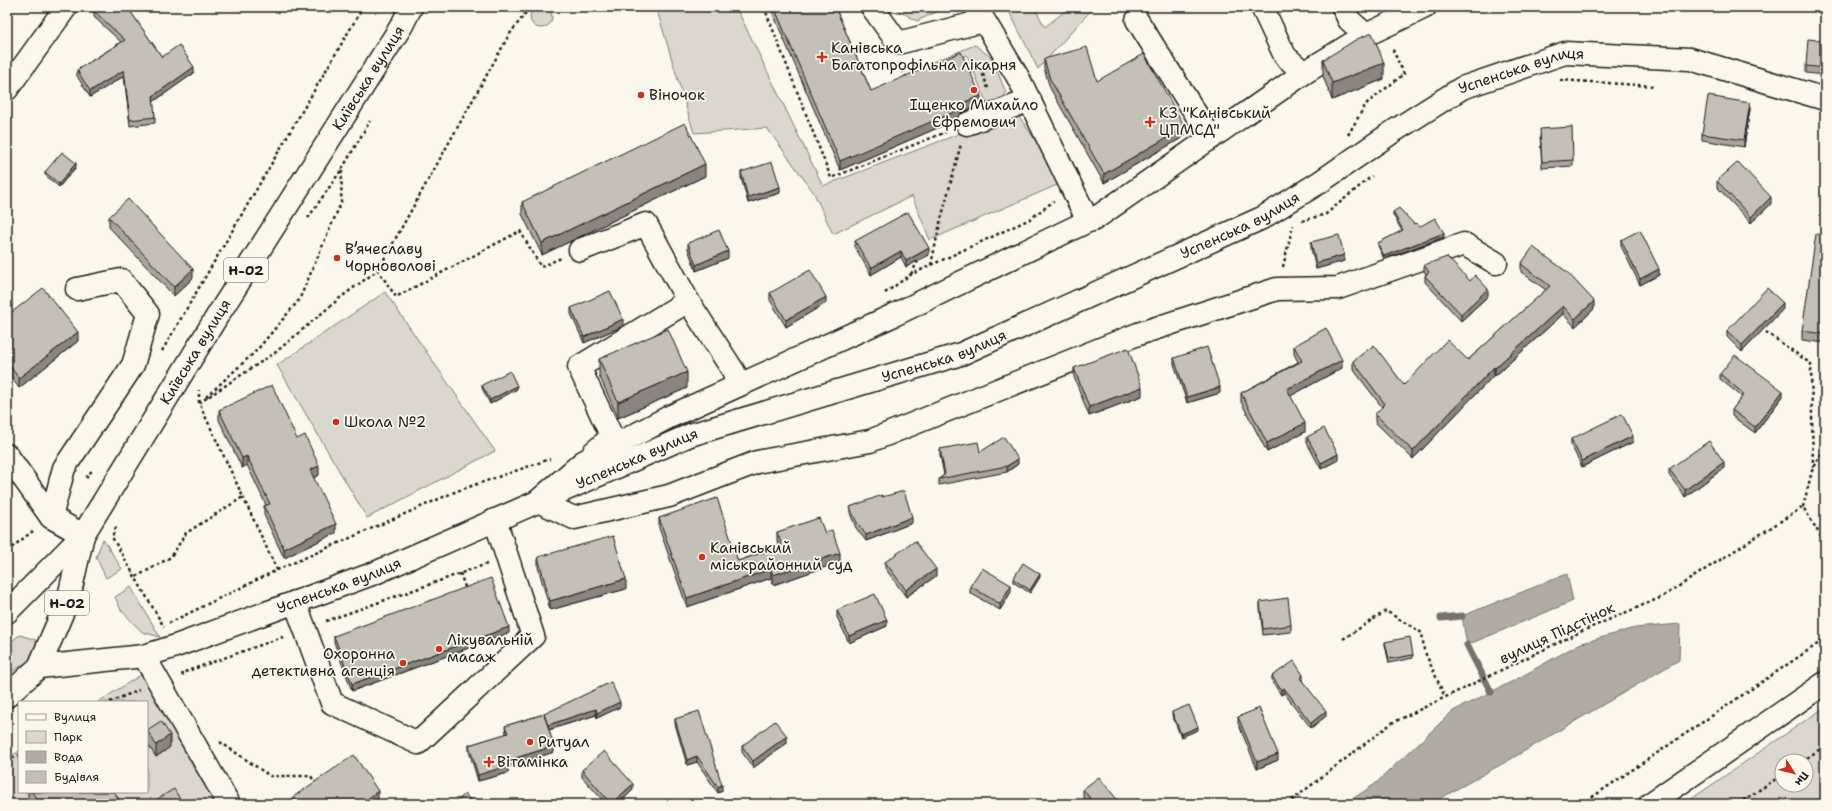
<svg xmlns="http://www.w3.org/2000/svg" width="1832" height="811" font-family="'Shantell Sans',sans-serif">
<rect width="100%" height="100%" fill="#fbf7ec"/>
<filter id="ink" filterUnits="userSpaceOnUse"><feTurbulence type="fractalNoise" baseFrequency=".025" numOctaves="2"/><feDisplacementMap in="SourceGraphic" scale="8" xChannelSelector="R" yChannelSelector="G"/><feConvolveMatrix kernelMatrix="1 2 1 2 8 2 1 2 1" color-interpolation-filters="sRGB"/></filter>
<g filter="url(#ink)">
<!-- green -->
<g fill="#dad7ce" stroke="#7b7a75" fill-rule="evenodd">
<circle cx="541" cy="17" r="11"/>
<polygon points="656,7 736,7 823,186 1016,112 1064,182 930,240 912,196 833,234 814,193 767,128 694,133"/>
<polygon points="893,7 947,7 917,21"/>
<polygon points="1007,7 1034,7 1045,27 1070,7 1094,7 1038,69"/>
<polygon points="975,45 992,58 1006,93 1003,98 988,106 967,55 932,69 930,63"/>
<polygon points="385,292 495,451 367,518 277,365"/>
<polygon points="103,539 122,569 106,578 96,557"/>
<polygon points="131,587 160,637 142,632 121,610 115,597"/>
<polygon points="20,635 36,640 36,656 7,675 7,644"/>
<polygon points="152,668 229,804 7,804 7,759 19,751 19,792 147,792 147,702 98,702"/>
<path d="M 1825,707 L 1825,804 L 1684,804 ZM 1782,761 L 1806,761 L 1806,785 L 1782,785 Z"/>
</g>
<!-- water -->
<g fill="#afaca5" stroke="#74726e">
<polygon points="1567,574 1573,601 1467,645 1462,616"/>
<polygon points="1680,624 1679,660 1511,759 1430,804 1345,804 1375,784 1453,711 1517,679 1579,644 1635,628"/>
</g>
<g fill="none" stroke-linecap="round" stroke-linejoin="round">
<!-- stream -->
<g stroke="#74726e" stroke-width="7">
<polyline points="1441,618 1462,616"/>
<polyline points="1467,645 1491,692"/>
</g>
<!-- minor casing -->
<g stroke="#1c1c1c" stroke-width="25">
<g id="minor">
<polyline points="872,7 898,43 983,21"/>
<polyline points="976,7 1019,79 1088,221 1093,220 1304,73 1366,35 1425,7"/>
<polyline points="1262,7 1285,56 1304,73"/>
<polyline points="1343,7 1349,20 1366,35"/>
<polyline points="1137,20 1211,138"/>
<polyline points="7,89 66,7"/>
<polyline points="967,124 1030,100"/>
<polyline points="1088,221 894,315 669,417 583,462 538,501 574,518 669,496 757,462 870,441 1138,334 1277,289 1338,288 1464,244 1496,263"/>
<polyline points="580,250 646,224 688,301 734,372 736,386"/>
<polyline points="594,452 612,437 579,367 688,301"/>
<polyline points="7,455 51,517 83,535"/>
<polyline points="51,517 64,468 133,365 148,314 121,280 77,289"/>
<polyline points="295,602 332,703 418,743 533,636 495,520"/>
<polyline points="144,656 229,804"/>
<path id="s1" d="M 39,667 L 144,656 L 173,647 L 375,573 L 690,435 L 961,354 L 1262,218 L 1320,182 L 1394,131 L 1462,88 L 1565,53 L 1690,59 L 1825,99"/>
</g>
</g>
<!-- major casing -->
<g stroke="#1c1c1c" stroke-width="25">
<g id="major">
<path id="s2" d="M 7,612 L 83,535 L 216,318 L 402,25 L 411,7"/>
<polyline points="7,696 39,667 69,597 83,535"/>
<polyline points="1650,804 1825,683"/>
</g>
</g>
<!-- path -->
<g stroke="#1c1c1c" stroke-width="2.5" stroke-dasharray="3 3" stroke-linecap="butt">
<polyline points="764,7 831,178 946,132"/>
<polyline points="902,70 907,78"/>
<polyline points="969,73 981,69 989,91"/>
<polyline points="1560,80 1654,86"/>
<polyline points="1348,135 1366,104 1404,74 1392,48"/>
<polyline points="308,218 342,169 370,121"/>
<polyline points="1302,221 1326,214 1372,176"/>
<polyline points="931,265 940,223 961,144"/>
<polyline points="1283,267 1293,225"/>
<polyline points="378,270 509,35 530,7"/>
<polyline points="911,274 918,261"/>
<polyline points="885,293 910,275 1030,219 1054,201"/>
<polyline points="1766,332 1811,364 1813,467"/>
<polyline points="162,351 363,7"/>
<polyline points="206,397 257,350 299,300 341,203 342,170"/>
<polyline points="199,403 199,390"/>
<polyline points="86,478 93,469"/>
<polyline points="243,497 277,570"/>
<polyline points="1803,507 1813,467 1825,449"/>
<polyline points="116,527 112,537 164,627"/>
<polyline points="7,551 33,531"/>
<polyline points="460,573 466,590"/>
<polyline points="136,577 171,557 186,533 243,497 199,403 276,352 341,297 378,270 396,297 520,231 541,267 561,258"/>
<polyline points="326,621 487,564"/>
<polyline points="169,623 277,570 457,491 550,459"/>
<polyline points="1343,639 1386,611 1422,633 1424,650 1445,697"/>
<polyline points="183,676 182,673 283,637"/>
<polyline points="110,702 139,690"/>
<polyline points="220,742 270,776 311,776 316,785"/>
<polyline points="7,761 19,755"/>
<polyline points="1802,761 1825,746"/>
<polyline points="1287,804 1392,723 1580,632 1662,597 1803,507 1825,543"/>
<polyline points="1582,804 1825,639"/>
<polyline points="1738,804 1782,775"/>
</g>
<!-- minor -->
<use href="#minor" stroke="#fbf7ec" stroke-width="22"/>
<!-- major -->
<use href="#major" stroke="#fbf7ec" stroke-width="22"/>
</g>
<!-- wall -->
<g fill="#a8a59e" stroke="#1c1c1c">
<polygon points="98,7 134,7 130,11 162,57 194,73 153,102 155,117 155,123 130,126 124,76 90,97 77,76 77,70 121,42 94,17 94,11"/>
<polygon points="770,7 835,7 871,91 981,105 962,112 956,120 840,170"/>
<polygon points="1825,41 1825,75 1806,73 1806,66"/>
<polygon points="1044,59 1097,81 1185,136 1104,183 1050,88 1044,68"/>
<polygon points="1323,60 1384,79 1332,100 1323,76"/>
<polygon points="1750,109 1744,147 1702,140 1702,134"/>
<polygon points="1540,135 1573,160 1573,166 1542,168"/>
<polygon points="76,167 59,187 45,175 45,172"/>
<polygon points="741,172 780,193 748,203 741,178"/>
<polygon points="705,176 542,255 522,214 522,202"/>
<polygon points="1717,181 1771,204 1751,223 1717,187"/>
<polygon points="1393,212 1419,227 1444,237 1384,259 1378,246 1378,243 1402,231 1393,215"/>
<polygon points="109,217 193,278 174,296 109,227"/>
<polygon points="1825,235 1825,343 1802,340 1802,331"/>
<polygon points="1621,240 1659,275 1640,285 1621,246"/>
<polygon points="855,241 929,255 906,267 901,257 871,275 855,247"/>
<polygon points="1311,242 1344,261 1316,269 1311,249"/>
<polygon points="688,243 728,258 696,271 688,249"/>
<polygon points="1521,264 1594,309 1575,327 1563,314 1495,376 1494,375 1413,459 1375,422 1375,414 1382,407 1353,369 1353,361 1404,385 1468,360 1546,290 1521,272"/>
<polygon points="1424,265 1470,281 1488,296 1461,321 1425,282 1425,276 1426,274 1424,271"/>
<polygon points="770,293 826,303 786,327 770,300"/>
<polygon points="571,308 623,326 584,343 571,314"/>
<polygon points="1783,309 1742,352 1727,337 1727,331"/>
<polygon points="7,316 78,341 19,388 7,372"/>
<polygon points="1294,346 1342,368 1290,396 1305,432 1267,452 1241,402 1241,393 1298,362 1294,354"/>
<polygon points="1174,358 1220,393 1187,403 1174,364"/>
<polygon points="599,359 687,388 618,418 599,375"/>
<polygon points="1074,368 1142,396 1089,416 1074,377"/>
<polygon points="1720,374 1783,396 1755,433 1732,416 1732,410 1742,397 1720,379"/>
<polygon points="482,385 517,389 490,404 482,388"/>
<polygon points="219,410 297,439 319,475 313,478 336,533 284,558 264,515 264,506 266,505 247,465 242,468 219,420"/>
<polygon points="1307,437 1338,460 1321,469 1307,443"/>
<polygon points="1571,439 1633,442 1582,467 1571,445"/>
<polygon points="940,449 980,452 1018,464 1007,472 939,485 939,479 944,475 940,455"/>
<polygon points="1724,468 1685,497 1669,475 1669,469"/>
<polygon points="882,497 912,523 866,541 856,528 850,513 850,507"/>
<polygon points="659,518 738,561 779,547 777,541 777,532 825,533 840,562 773,585 771,578 687,607 659,528"/>
<polygon points="538,557 626,589 550,610 538,567"/>
<polygon points="885,562 936,576 906,597 885,568"/>
<polygon points="1040,577 1030,593 1013,582 1013,579"/>
<polygon points="970,586 1011,592 1000,610 970,593"/>
<polygon points="1260,602 1291,625 1291,632 1263,635 1260,608"/>
<polygon points="837,610 887,626 849,643 837,617"/>
<polygon points="509,633 352,691 334,642 334,636"/>
<polygon points="1385,642 1413,655 1413,658 1389,663 1385,645"/>
<polygon points="1272,676 1303,680 1302,681 1326,716 1311,728 1284,693 1281,695 1272,681"/>
<polygon points="620,707 597,718 596,715 549,730 554,752 508,767 508,773 478,781 469,751 469,745 506,734 505,726 544,714"/>
<polygon points="1172,712 1198,730 1181,737 1172,715"/>
<polygon points="1238,717 1278,760 1257,769 1238,723"/>
<polygon points="675,719 722,791 718,793 697,762 687,765 675,724"/>
<polygon points="147,730 170,747 156,757 147,743"/>
<polygon points="787,743 753,768 742,752 742,746"/>
<polygon points="582,770 633,790 618,804 606,804 582,777"/>
<polygon points="1083,789 1119,804 1088,803 1083,796"/>
<polygon points="28,792 114,792 122,804 32,804 28,797"/>
<polygon points="293,797 378,803 377,804 293,804"/>
</g>
<!-- shaded-wall -->
<g fill="#888681" stroke="#1c1c1c">
<polygon points="129,7 134,7 128,14 128,8"/>
<polygon points="1384,63 1384,79 1332,100 1332,83"/>
<polygon points="194,67 194,73 153,102 153,96"/>
<polygon points="124,70 124,76 90,97 90,91"/>
<polygon points="981,96 981,105 962,112 956,120 840,170 840,161 962,103"/>
<polygon points="1750,103 1750,109 1744,147 1744,140"/>
<polygon points="1185,127 1185,136 1104,183 1104,174"/>
<polygon points="76,163 76,167 59,187 59,184"/>
<polygon points="705,164 705,176 542,255 542,243"/>
<polygon points="780,187 780,193 748,203 748,197"/>
<polygon points="1771,197 1771,204 1751,223 1751,217"/>
<polygon points="1444,233 1444,237 1384,259 1384,256"/>
<polygon points="929,248 929,255 906,267 906,261"/>
<polygon points="728,251 728,258 696,271 696,265"/>
<polygon points="901,251 901,257 871,275 871,268"/>
<polygon points="1344,255 1344,261 1316,269 1316,263"/>
<polygon points="193,269 193,278 174,296 174,287"/>
<polygon points="1659,269 1659,275 1640,285 1640,279"/>
<polygon points="1488,289 1488,296 1461,321 1461,314"/>
<polygon points="826,297 826,303 786,327 786,320"/>
<polygon points="1594,301 1594,309 1575,327 1575,319"/>
<polygon points="1783,303 1783,309 1742,352 1742,345"/>
<polygon points="1563,306 1563,314 1495,376 1495,368"/>
<polygon points="623,319 623,326 584,343 584,337"/>
<polygon points="78,332 78,341 19,388 19,378"/>
<polygon points="1342,360 1342,368 1287,398 1287,389"/>
<polygon points="1494,367 1494,375 1413,459 1413,451"/>
<polygon points="687,372 687,388 618,418 618,402"/>
<polygon points="517,386 517,389 490,404 490,400"/>
<polygon points="1142,387 1142,396 1089,416 1089,407"/>
<polygon points="1220,387 1220,393 1187,403 1187,397"/>
<polygon points="1783,391 1783,396 1755,433 1755,427"/>
<polygon points="1305,423 1305,432 1267,452 1267,443"/>
<polygon points="1633,436 1633,442 1582,467 1582,461"/>
<polygon points="1338,454 1338,460 1321,469 1321,463"/>
<polygon points="247,456 247,465 242,468 242,458"/>
<polygon points="1018,459 1018,464 1007,472 1007,466"/>
<polygon points="1724,462 1724,468 1685,497 1685,490"/>
<polygon points="319,466 319,475 310,480 310,470"/>
<polygon points="912,517 912,523 866,541 866,535"/>
<polygon points="336,524 336,533 284,558 284,549"/>
<polygon points="840,553 840,562 773,585 773,575"/>
<polygon points="771,569 771,578 687,607 687,598"/>
<polygon points="936,569 936,576 906,597 906,590"/>
<polygon points="1040,574 1040,577 1030,593 1030,590"/>
<polygon points="626,579 626,589 550,610 550,601"/>
<polygon points="1011,585 1011,592 1000,610 1000,604"/>
<polygon points="887,620 887,626 849,643 849,636"/>
<polygon points="509,627 509,633 352,691 352,684"/>
<polygon points="1303,675 1303,680 1300,682 1300,678"/>
<polygon points="1284,688 1284,693 1281,695 1281,690"/>
<polygon points="620,702 620,707 597,718 597,713"/>
<polygon points="596,709 596,715 548,730 548,725"/>
<polygon points="1326,711 1326,716 1311,728 1311,723"/>
<polygon points="1198,727 1198,730 1181,737 1181,734"/>
<polygon points="170,735 170,747 156,757 156,745"/>
<polygon points="787,736 787,743 753,768 753,761"/>
<polygon points="554,746 554,752 508,767 508,773 478,781 478,775 506,761"/>
<polygon points="1278,754 1278,760 1257,769 1257,762"/>
<polygon points="697,756 697,762 687,765 687,760"/>
<polygon points="633,784 633,790 618,804 611,804"/>
<polygon points="722,785 722,791 718,793 718,787"/>
<polygon points="378,791 378,803 377,804 366,804 366,800"/>
</g>
<!-- building -->
<g fill="#c3c0b8" stroke="#1c1c1c">
<polygon points="98,7 129,7 128,8 162,57 179,45 194,67 153,96 155,117 130,120 124,70 90,91 77,70 125,40 94,11"/>
<polygon points="774,7 835,7 871,91 961,52 981,96 962,103 956,111 840,161"/>
<polygon points="1372,33 1384,63 1332,83 1323,60 1357,39"/>
<polygon points="1808,39 1825,41 1825,68 1806,66"/>
<polygon points="1087,47 1097,81 1144,54 1185,127 1104,174 1050,79 1044,59"/>
<polygon points="1708,96 1750,103 1744,140 1702,134"/>
<polygon points="685,123 705,164 542,243 522,202"/>
<polygon points="1572,127 1573,160 1542,162 1540,129"/>
<polygon points="62,152 76,163 59,184 45,172"/>
<polygon points="772,162 780,187 748,197 741,172"/>
<polygon points="1738,162 1771,197 1751,217 1717,181"/>
<polygon points="128,199 193,269 174,287 109,217"/>
<polygon points="1399,208 1414,224 1417,223 1419,227 1435,218 1444,233 1384,256 1378,243 1403,230 1393,212"/>
<polygon points="908,212 929,248 906,261 901,251 871,268 855,241"/>
<polygon points="719,230 728,251 696,265 688,243"/>
<polygon points="1640,230 1659,269 1640,279 1621,240"/>
<polygon points="1816,234 1825,235 1825,334 1802,331"/>
<polygon points="1339,235 1344,255 1316,263 1311,242"/>
<polygon points="1533,247 1567,272 1594,301 1575,319 1563,306 1495,368 1494,367 1413,451 1375,414 1385,404 1353,361 1374,345 1404,385 1447,340 1468,360 1550,286 1521,264"/>
<polygon points="1447,257 1470,281 1475,275 1488,289 1461,314 1425,276 1429,272 1424,265"/>
<polygon points="810,270 826,297 786,320 770,293"/>
<polygon points="43,288 78,332 19,378 7,363 7,316"/>
<polygon points="1767,288 1783,303 1742,345 1727,331"/>
<polygon points="610,291 623,319 584,337 571,308"/>
<polygon points="1326,328 1342,360 1287,389 1305,423 1267,443 1241,393 1302,361 1294,346"/>
<polygon points="668,329 687,372 618,402 599,359"/>
<polygon points="1207,347 1220,387 1187,397 1174,358"/>
<polygon points="1128,348 1142,387 1089,407 1074,368"/>
<polygon points="1735,355 1783,391 1755,427 1732,410 1744,394 1720,374"/>
<polygon points="510,371 517,386 490,400 482,385"/>
<polygon points="272,385 297,439 305,435 319,466 310,470 336,524 284,549 264,506 270,504 247,456 242,458 219,410"/>
<polygon points="1622,414 1633,436 1582,461 1571,439"/>
<polygon points="1324,428 1338,454 1321,463 1307,437"/>
<polygon points="1004,437 1018,459 1007,466 939,479 945,474 940,449 978,442 980,452"/>
<polygon points="1709,441 1724,462 1685,490 1669,469"/>
<polygon points="904,491 912,517 866,535 856,521 850,507 882,495 882,497"/>
<polygon points="717,498 738,561 782,546 777,532 819,518 825,533 832,530 840,553 773,575 771,569 687,598 659,518"/>
<polygon points="613,536 626,579 550,601 538,557"/>
<polygon points="915,541 936,569 906,590 885,562"/>
<polygon points="1023,563 1040,574 1030,590 1013,579"/>
<polygon points="982,568 1011,585 1000,604 970,586"/>
<polygon points="491,578 509,627 352,684 334,636"/>
<polygon points="875,594 887,620 849,636 837,610"/>
<polygon points="1288,598 1291,625 1263,629 1260,602"/>
<polygon points="1410,637 1413,655 1389,659 1385,642"/>
<polygon points="1294,661 1303,675 1300,678 1326,711 1311,723 1284,688 1281,690 1272,676"/>
<polygon points="611,682 620,702 597,713 596,709 548,725 544,714"/>
<polygon points="1189,705 1198,727 1181,734 1172,712"/>
<polygon points="1259,708 1278,754 1257,762 1238,717"/>
<polygon points="699,711 722,785 718,787 697,756 687,760 675,719"/>
<polygon points="544,714 554,746 506,761 508,766 478,775 469,745 508,733 505,726"/>
<polygon points="161,721 170,735 156,745 147,730"/>
<polygon points="775,721 787,736 753,761 742,746"/>
<polygon points="604,751 633,784 611,804 582,770"/>
<polygon points="354,755 378,791 366,800 369,804 297,804 293,797"/>
<polygon points="1099,777 1119,802 1116,804 1087,804 1091,800 1083,789"/>
<polygon points="174,789 183,804 149,804"/>
<polygon points="32,792 114,792 122,804 40,804"/>
<polygon points="465,794 474,804 454,804"/>
</g>
</g>
<!-- markers -->
<g fill="#c8321e" stroke="#fbf7ec" stroke-width="1.5">
<path d="M820 51h4v4h4v4h-4v4h-4v-4h-4v-4h4z"/>
<circle cx="974" cy="90" r="4"/>
<circle cx="641" cy="95" r="4"/>
<path d="M1148 116h4v4h4v4h-4v4h-4v-4h-4v-4h4z"/>
<circle cx="337" cy="258" r="4"/>
<circle cx="336" cy="422" r="4"/>
<circle cx="702" cy="557" r="4"/>
<circle cx="439" cy="649" r="4"/>
<circle cx="403" cy="663" r="4"/>
<circle cx="530" cy="742" r="4"/>
<path d="M487 756h4v4h4v4h-4v4h-4v-4h-4v-4h4z"/>
</g>
<g text-anchor="middle" dominant-baseline="central" stroke-width="3.5" stroke-linejoin="round" paint-order="stroke">
<!-- shield labels -->
<g fill="#fbf7ec" stroke="#5f5e5a" stroke-width="1">
<rect x="224" y="258" width="44" height="24" rx="3"/>
<rect x="45" y="591" width="44" height="24" rx="3"/>
</g>
<g font-size="14" font-weight="bold" fill="#1c1c1c">
<text x="246" y="270">Н-02</text>
<text x="67" y="603">Н-02</text>
</g>
<!-- poi labels -->
<g font-size="15" fill="#1c1c1c" stroke="#fbf7ec" text-anchor="start">
<text x="831" y="48">Канівська<tspan x="831" dy="17">Багатопрофільна лікарня</tspan></text>
<text x="649" y="95">Віночок</text>
<text x="974" y="105" text-anchor="middle">Іщенко Михайло<tspan x="974" dy="17">Єфремович</tspan></text>
<text x="1159" y="113">КЗ "Канівський<tspan x="1159" dy="17">ЦПМСД"</tspan></text>
<text x="345" y="249">В’ячеславу<tspan x="345" dy="17">Чорноволові</tspan></text>
<text x="344" y="422">Школа №2</text>
<text x="710" y="548">Канівський<tspan x="710" dy="17">міськрайонний суд</tspan></text>
<text x="447" y="640">Лікувальній<tspan x="447" dy="17">масаж</tspan></text>
<text x="395" y="654" text-anchor="end">Охоронна<tspan x="395" dy="17">детективна агенція</tspan></text>
<text x="538" y="742">Ритуал</text>
<text x="497" y="762">Вітамінка</text>
</g>
<!-- street labels -->
<g font-size="15" fill="#1c1c1c" stroke="#fbf7ec">
<text stroke="none"><textPath href="#s1" startOffset="1609">Успенська вулиця</textPath></text>
<text stroke="none"><textPath href="#s2" startOffset="647">Київська вулиця</textPath></text>
<text stroke="none"><textPath href="#s1" startOffset="1285">Успенська вулиця</textPath></text>
<text stroke="none"><textPath href="#s2" startOffset="323">Київська вулиця</textPath></text>
<text stroke="none"><textPath href="#s1" startOffset="961">Успенська вулиця</textPath></text>
<text stroke="none"><textPath href="#s1" startOffset="637">Успенська вулиця</textPath></text>
<text stroke="none"><textPath href="#s1" startOffset="313">Успенська вулиця</textPath></text>
<text transform="translate(1557 633) rotate(-25)">вулиця Підстінок</text>
</g>
</g>
<!-- margin -->
<rect width="1832" height="811" fill="none" stroke="#fbf7ec" stroke-width="24"/>
<rect x="12" y="12" width="1808" height="787" fill="none" stroke="#1c1c1c" stroke-width="1.5" filter="url(#ink)"/>
<!-- legend -->
<rect x="18" y="701" width="130" height="92" fill="#fbf7ec" stroke="#a29f99"/>
<rect x="26" y="714" width="20" height="6" fill="#fbf7ec" stroke="#a29f99"/>
<text x="54" y="721" font-size="12" fill="#1c1c1c">Вулиця</text>
<rect x="26" y="731" width="20" height="12" fill="#dad7ce" stroke="#a29f99"/>
<text x="54" y="741" font-size="12" fill="#1c1c1c">Парк</text>
<rect x="26" y="751" width="20" height="12" fill="#afaca5" stroke="#a29f99"/>
<text x="54" y="761" font-size="12" fill="#1c1c1c">Вода</text>
<rect x="26" y="771" width="20" height="12" fill="#c3c0b8" stroke="#a29f99"/>
<text x="54" y="781" font-size="12" fill="#1c1c1c">Будівля</text>
<!-- north arrow -->
<g transform="translate(1794 773) rotate(126)"><circle r="19" fill="#fbf7ec" stroke="#a29f99"/>
<path d="M0-3L7 15L0 10L-7 15Z" fill="#c8321e"/>
<text y="-6" font-size="11" font-weight="bold" text-anchor="middle" fill="#1c1c1c">Пн</text>
</g>
</svg>
